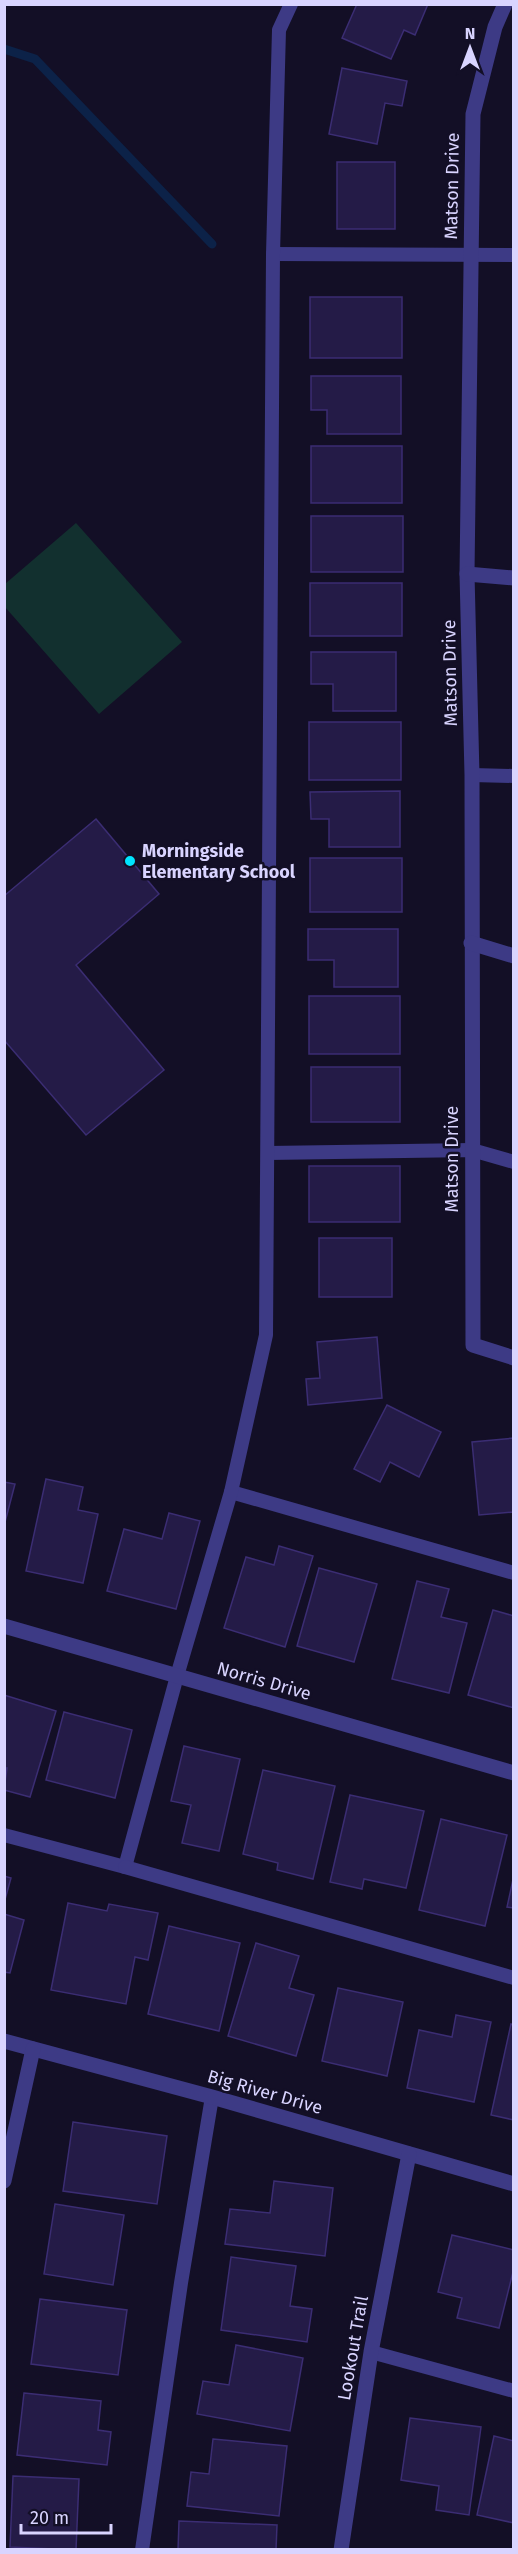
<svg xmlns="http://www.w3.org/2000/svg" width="518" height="2554" font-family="'Fira Sans',sans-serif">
<rect width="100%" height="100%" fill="#130f26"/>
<!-- green -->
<polygon fill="#12302f" points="76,523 182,642 99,714 5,607 5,584"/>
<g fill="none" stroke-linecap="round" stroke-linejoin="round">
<!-- stream -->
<polyline stroke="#0c2248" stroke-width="9" points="4,49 35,59 212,244"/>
</g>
<!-- building -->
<g fill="#241b47" stroke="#3b2d73" stroke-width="1.5">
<polygon points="357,4 428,4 415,35 404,30 391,59 342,38"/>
<polygon points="342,68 407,81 402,106 385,103 377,144 329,134"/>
<rect x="337" y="162" width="58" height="67"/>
<rect x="310" y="297" width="92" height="61"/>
<polygon points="311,376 401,376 401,434 327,434 327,410 311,410"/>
<rect x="311" y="446" width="91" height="57"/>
<rect x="311" y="516" width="92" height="56"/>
<rect x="310" y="583" width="92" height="53"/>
<polygon points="311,652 396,652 396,711 333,711 333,684 311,684"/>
<rect x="309" y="722" width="92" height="58"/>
<polygon points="400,791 400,847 329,847 329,819 311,819 310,792"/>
<polygon points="96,819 159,894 76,965 164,1070 86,1135 4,1040 4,896"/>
<rect x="310" y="858" width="92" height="54"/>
<polygon points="308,929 398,929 398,987 334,987 334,960 308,960"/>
<rect x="309" y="996" width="91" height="58"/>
<rect x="311" y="1067" width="89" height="55"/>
<rect x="309" y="1166" width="91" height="56"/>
<rect x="319" y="1238" width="73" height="59"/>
<polygon points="377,1337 382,1398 308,1405 306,1379 320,1378 317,1342"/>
<polygon points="387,1405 441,1432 419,1477 390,1462 380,1482 354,1469"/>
<polygon points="514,1438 514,1512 479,1515 472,1442"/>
<polygon points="46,1479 83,1487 78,1510 98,1514 83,1583 26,1571"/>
<polygon points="4,1482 15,1484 4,1526"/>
<polygon points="169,1513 200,1521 176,1609 107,1591 124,1529 162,1539"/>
<polygon points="279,1546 313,1556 285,1647 224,1628 246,1557 274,1565"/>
<polygon points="319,1568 377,1584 354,1662 297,1646"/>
<polygon points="417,1581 449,1589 441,1617 467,1623 449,1693 392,1679"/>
<polygon points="493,1610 514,1616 514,1708 468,1695"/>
<polygon points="4,1695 56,1711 30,1797 4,1790 7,1768 4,1768"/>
<polygon points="64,1712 132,1730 115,1798 46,1780"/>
<polygon points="184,1746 240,1759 219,1851 182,1843 191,1805 171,1801"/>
<polygon points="263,1770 335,1786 313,1879 277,1870 278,1863 243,1854"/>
<polygon points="350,1795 424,1811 406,1888 364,1879 362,1889 330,1882"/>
<polygon points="441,1819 507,1835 485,1926 419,1910"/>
<polygon points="514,1875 514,1908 507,1907"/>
<polygon points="4,1876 11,1878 4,1903"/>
<polygon points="68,1903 107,1911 109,1904 158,1913 148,1960 135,1957 126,2004 51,1990"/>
<polygon points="4,1914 24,1920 10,1973 4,1972"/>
<polygon points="169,1926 240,1943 219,2031 148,2014"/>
<polygon points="256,1943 299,1956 289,1988 314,1995 296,2056 228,2036"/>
<polygon points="338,1988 403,2002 387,2076 322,2061"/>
<polygon points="456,2015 491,2022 474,2102 407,2088 419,2030 452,2037"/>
<polygon points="511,2024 514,2025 514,2120 491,2115"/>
<polygon points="73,2122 167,2136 157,2204 63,2191"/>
<polygon points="274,2181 333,2188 325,2256 225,2244 230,2209 270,2213"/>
<polygon points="55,2204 124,2215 113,2285 44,2274"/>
<polygon points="452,2235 514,2250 514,2268 499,2328 457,2318 462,2298 438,2292"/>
<polygon points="231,2257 296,2266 290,2306 312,2309 307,2342 221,2330"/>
<polygon points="40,2299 127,2310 118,2375 31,2364"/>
<polygon points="236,2345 303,2358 290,2431 197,2414 203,2381 229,2385"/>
<polygon points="24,2393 101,2401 98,2430 111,2432 107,2465 17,2455"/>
<polygon points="410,2418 481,2427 469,2515 436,2510 439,2486 401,2480"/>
<polygon points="494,2436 514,2441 514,2523 477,2515"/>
<polygon points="213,2439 287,2446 279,2516 187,2506 191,2472 209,2474"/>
<polygon points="13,2476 79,2479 76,2550 10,2547"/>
<polygon points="179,2521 277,2525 276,2550 178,2550"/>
</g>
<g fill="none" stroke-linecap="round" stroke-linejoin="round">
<!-- service -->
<g stroke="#3d3a85" stroke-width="14">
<polyline points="273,254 514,255"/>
<polyline points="472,775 514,776"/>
<polyline points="268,1153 472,1150 514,1162"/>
<polyline points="231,1492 514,1573"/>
<polyline points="4,1835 125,1867 177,1676 231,1492 266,1335 273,254 279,30 291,4"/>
<polyline points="125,1867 514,1978"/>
<polyline points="371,2352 514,2391"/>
<polyline points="142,2550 181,2283 212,2097"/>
</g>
<!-- minor -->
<g stroke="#3d3a85" stroke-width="15">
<polyline points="505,4 495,27 473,114 467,574 472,775 473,1345 514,1358"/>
<polyline points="467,574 514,578"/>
<polyline points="471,943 514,956"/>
<polyline points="4,1626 514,1773"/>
<polyline points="4,2041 212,2097 514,2184"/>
<polyline points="4,2181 33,2049"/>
<polyline points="341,2550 371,2352 409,2154"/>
</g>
</g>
<!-- markers -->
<circle fill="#00e5ff" stroke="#130f26" stroke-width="2" cx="130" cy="861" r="6"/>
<g text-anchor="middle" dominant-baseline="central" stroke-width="5" stroke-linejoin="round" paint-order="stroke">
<!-- street labels -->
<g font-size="18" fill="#d9d4ff" stroke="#130f26">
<text transform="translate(452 186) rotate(-89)">Matson Drive</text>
<text transform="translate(450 673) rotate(-91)">Matson Drive</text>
<text transform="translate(452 1159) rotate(-90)">Matson Drive</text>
<text transform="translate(264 1681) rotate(16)">Norris Drive</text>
<text transform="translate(265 2092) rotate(16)">Big River Drive</text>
<text transform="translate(353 2348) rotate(-80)">Lookout Trail</text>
</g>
<!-- poi labels -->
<g font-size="18" font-weight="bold" fill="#d9d4ff" stroke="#130f26" text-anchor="start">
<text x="142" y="851">Morningside<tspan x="142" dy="21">Elementary School</tspan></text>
</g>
</g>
<!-- border -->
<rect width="518" height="2554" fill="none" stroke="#d9d4ff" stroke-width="12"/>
<!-- north arrow -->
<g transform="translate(470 48)" stroke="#130f26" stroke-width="4.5" paint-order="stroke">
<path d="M0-4.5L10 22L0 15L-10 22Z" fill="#d9d4ff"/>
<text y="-9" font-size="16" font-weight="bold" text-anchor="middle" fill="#d9d4ff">N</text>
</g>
<!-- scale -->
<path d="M21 2524v9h90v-9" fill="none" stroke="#d9d4ff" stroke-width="3"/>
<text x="30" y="2524" font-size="18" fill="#d9d4ff" stroke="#130f26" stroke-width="4.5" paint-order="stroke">20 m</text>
</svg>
